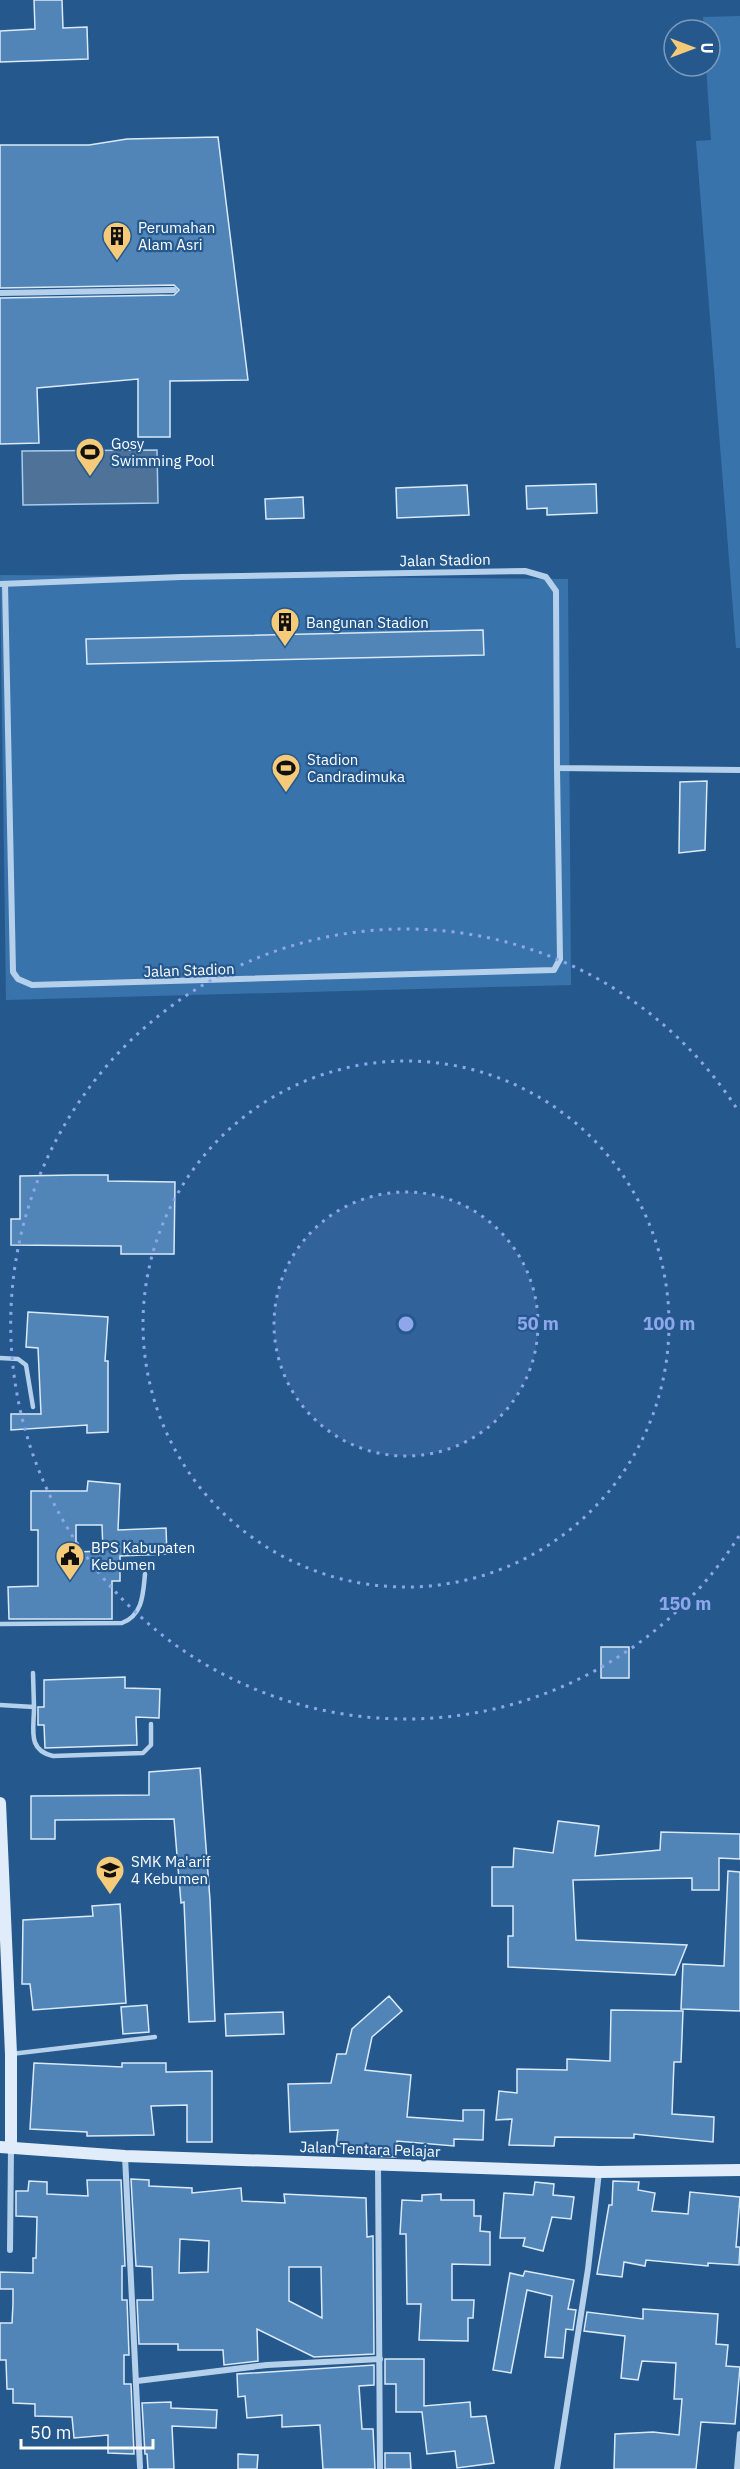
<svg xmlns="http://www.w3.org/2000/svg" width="740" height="2469" font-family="'IBM Plex Sans',sans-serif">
<rect width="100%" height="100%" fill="#25598e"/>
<!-- green -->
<g fill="#3973ab">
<polygon points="740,16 740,648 736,648 696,141 711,140 706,66 710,66 710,30 704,30 703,17"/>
<polygon points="0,575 568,579 571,985 6,1000"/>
</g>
<!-- water -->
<polygon fill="#4f7398" stroke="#a9ccec" stroke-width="1.5" points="157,450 158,503 23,505 22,451"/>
<!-- building -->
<g fill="#5184b7" stroke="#dae9f8" stroke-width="1.5" fill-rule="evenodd">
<polygon points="34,0 62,0 63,28 87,27 88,59 0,62 0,31 35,29"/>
<polygon points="218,137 248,380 170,381 170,437 138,437 138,379 37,388 39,443 0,444 0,298 174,295 179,290 174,285 0,288 0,145 89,145 127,139"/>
<polygon points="596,484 597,513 547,515 547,508 527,509 526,486"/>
<polygon points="467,485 469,515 397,518 396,488"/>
<polygon points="303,497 304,518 266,519 265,499"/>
<polygon points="483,630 484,655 87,664 86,639"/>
<polygon points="707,781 705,850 679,853 680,782"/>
<polygon points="74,1175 108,1175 108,1181 175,1182 174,1254 121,1254 121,1246 11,1245 11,1219 20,1219 20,1176"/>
<polygon points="28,1312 108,1317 105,1361 108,1361 108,1432 87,1433 87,1425 11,1430 11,1414 41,1414 38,1348 26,1347"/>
<path d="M 88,1481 L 120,1484 L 118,1530 L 166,1528 L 167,1554 L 120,1556 L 120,1581 L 112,1581 L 112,1619 L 9,1619 L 8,1587 L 38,1586 L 38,1530 L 31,1530 L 31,1491 L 87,1491 ZM 76,1525 L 102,1525 L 103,1551 L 76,1552 Z"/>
<rect x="601" y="1647" width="28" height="31"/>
<polygon points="125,1677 125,1688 160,1689 159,1718 136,1717 137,1745 45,1748 44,1725 38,1725 38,1707 44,1707 44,1680"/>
<polygon points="200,1768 210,1900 215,2021 189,2022 184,1902 181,1903 174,1819 55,1820 55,1839 31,1839 31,1796 149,1795 149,1772"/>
<polygon points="558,1821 599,1826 595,1856 660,1850 661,1832 740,1834 740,1859 719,1858 719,1890 692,1890 692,1878 573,1880 576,1940 687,1945 675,1975 508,1967 508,1936 513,1936 513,1906 492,1906 492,1867 513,1867 514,1848 553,1853"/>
<polygon points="728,1871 740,1872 740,2011 681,2009 683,1964 724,1966"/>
<polygon points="120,1904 126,2003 33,2010 30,1984 22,1984 23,1920 93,1916 92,1906"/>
<polygon points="389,1996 402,2011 372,2037 365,2070 411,2075 407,2117 463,2121 463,2110 484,2110 483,2140 454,2139 454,2146 397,2141 396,2157 370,2156 371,2149 336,2146 338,2130 290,2132 288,2084 331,2083 337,2054 346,2054 352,2029"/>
<polygon points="147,2005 149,2032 123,2034 121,2007"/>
<polygon points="611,2010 683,2011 681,2062 674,2062 672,2114 714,2117 713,2142 634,2134 634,2138 555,2137 554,2146 509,2145 512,2119 496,2120 499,2091 517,2093 517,2069 567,2070 567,2059 610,2061"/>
<polygon points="283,2012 284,2034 226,2036 225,2014"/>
<polygon points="34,2063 122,2067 122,2063 166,2063 166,2072 212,2071 212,2142 187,2142 187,2105 151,2106 154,2135 87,2136 87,2132 30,2129"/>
<path d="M 131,2179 L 149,2180 L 149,2186 L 192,2188 L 192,2193 L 241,2188 L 242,2201 L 285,2203 L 284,2194 L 366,2198 L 367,2237 L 373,2236 L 374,2354 L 314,2357 L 257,2329 L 258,2361 L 224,2365 L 223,2350 L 178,2350 L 178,2344 L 139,2344 L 137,2300 L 153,2300 L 152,2267 L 136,2266 ZM 180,2239 L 209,2241 L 208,2272 L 179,2273 ZM 289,2267 L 321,2267 L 322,2318 L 289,2301 Z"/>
<polygon points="87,2180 121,2180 125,2266 122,2266 122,2300 127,2300 129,2355 124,2355 124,2384 131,2384 134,2454 108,2453 108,2435 74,2438 72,2417 35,2416 35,2404 13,2403 13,2389 7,2389 6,2360 0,2360 0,2323 12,2323 13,2304 13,2289 0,2289 0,2272 33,2273 33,2258 36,2258 37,2217 16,2216 16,2191 28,2191 29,2181 47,2182 47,2194 88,2196"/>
<polygon points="613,2181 639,2182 638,2190 655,2193 652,2211 688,2214 690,2192 740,2197 736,2247 740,2247 739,2265 708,2263 708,2266 646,2260 645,2266 624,2262 622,2277 597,2274 609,2205 612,2205"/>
<polygon points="535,2182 554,2184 553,2195 574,2197 571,2219 552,2217 543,2251 523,2246 525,2238 500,2238 504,2193 533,2195"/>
<polygon points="441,2194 441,2200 474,2200 474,2216 481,2216 480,2231 490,2232 490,2265 452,2264 452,2300 474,2300 473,2318 468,2318 468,2341 419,2340 421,2304 407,2304 406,2234 400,2234 402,2200 422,2201 422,2195"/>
<polygon points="525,2271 574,2280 568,2309 576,2310 573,2330 566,2329 563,2358 545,2357 552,2296 527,2290 511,2373 493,2370 510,2273 523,2276"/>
<polygon points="643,2309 718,2314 716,2344 728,2345 726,2366 740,2367 735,2424 701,2422 696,2469 614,2469 615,2434 653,2432 679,2435 682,2399 674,2399 676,2363 642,2361 638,2380 621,2378 625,2336 584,2331 587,2312 643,2319"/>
<polygon points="385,2359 424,2359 424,2406 470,2402 471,2417 486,2416 494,2463 457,2468 455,2451 427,2454 422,2412 396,2412 396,2384 385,2384"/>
<polygon points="374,2365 374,2385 359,2386 362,2429 373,2429 375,2469 323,2469 320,2425 282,2427 282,2415 247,2418 245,2396 238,2397 237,2374"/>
<polygon points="171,2402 171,2408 217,2410 216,2428 172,2426 174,2469 148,2469 147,2454 145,2454 142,2403"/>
<polygon points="385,2453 410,2453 411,2469 385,2469"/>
<polygon points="238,2454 258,2455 257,2469 238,2469"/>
</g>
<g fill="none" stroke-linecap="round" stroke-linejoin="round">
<!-- service -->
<g stroke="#b5d0eb" stroke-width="4.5">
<polyline points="0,1358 18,1359 26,1365 33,1407"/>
<path d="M 0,1624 L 122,1623 C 143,1615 143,1594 145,1574"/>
<polyline points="0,1705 34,1707 33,1673"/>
<path d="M 34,1707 C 34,1730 27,1750 53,1756 L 143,1753 L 151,1745 L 151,1724"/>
<polyline points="11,2054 155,2037"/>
</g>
<!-- minor -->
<g stroke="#b5d0eb" stroke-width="6">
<polyline points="0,293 174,290"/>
<polyline points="0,584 181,577 525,571 546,577 556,591 557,768 740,770"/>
<polyline points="5,584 13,972 18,979 32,985 554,970 560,959 557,768"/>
<polyline points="125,2156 140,2467"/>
<polyline points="378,2164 380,2469"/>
<polyline points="10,2250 11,2148"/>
<polyline points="137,2381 267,2365 380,2359"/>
<polyline points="557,2469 588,2269 599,2172"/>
<polyline points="737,2469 740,2434"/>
</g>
<!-- secondary -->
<g stroke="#e0ecf9" stroke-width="12">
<polyline points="0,1803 11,2054 11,2148"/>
<polyline points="0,2147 125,2156 599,2172 740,2170"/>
</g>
</g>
<!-- distance rings -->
<circle cx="406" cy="1324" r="132" fill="#8ea6ec" fill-opacity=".12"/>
<g fill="none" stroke="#8ea6ec" stroke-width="3" stroke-dasharray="3 6">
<circle cx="406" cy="1324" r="132"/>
<circle cx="406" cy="1324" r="263"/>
<path d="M739 1536A395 395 0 1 1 739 1112"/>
</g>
<!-- icons -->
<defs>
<g id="building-pin" transform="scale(1.5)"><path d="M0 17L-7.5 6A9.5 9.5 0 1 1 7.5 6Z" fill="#f5cb79" stroke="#25598e"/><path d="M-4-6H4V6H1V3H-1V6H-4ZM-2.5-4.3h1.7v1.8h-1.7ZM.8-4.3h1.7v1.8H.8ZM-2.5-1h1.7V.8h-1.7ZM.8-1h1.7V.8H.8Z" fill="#111"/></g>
<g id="stadium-pin" transform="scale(1.5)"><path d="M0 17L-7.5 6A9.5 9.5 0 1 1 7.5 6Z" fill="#f5cb79" stroke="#25598e"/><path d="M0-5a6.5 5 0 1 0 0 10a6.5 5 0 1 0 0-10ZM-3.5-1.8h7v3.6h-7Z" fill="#111"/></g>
<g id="civic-pin" transform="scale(1.5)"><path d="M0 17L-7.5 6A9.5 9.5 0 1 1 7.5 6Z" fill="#f5cb79" stroke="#25598e"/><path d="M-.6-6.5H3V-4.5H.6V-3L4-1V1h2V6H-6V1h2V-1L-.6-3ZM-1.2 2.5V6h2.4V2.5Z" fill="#111"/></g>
<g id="school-pin" transform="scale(1.5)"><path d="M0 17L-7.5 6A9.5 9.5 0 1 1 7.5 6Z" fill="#f5cb79" stroke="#25598e"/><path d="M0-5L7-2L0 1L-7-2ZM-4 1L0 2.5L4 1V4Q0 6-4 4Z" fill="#111"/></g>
</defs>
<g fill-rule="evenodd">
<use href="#building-pin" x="117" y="236"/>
<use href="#stadium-pin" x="90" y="452"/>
<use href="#building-pin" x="285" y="622"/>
<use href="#stadium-pin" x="286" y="768"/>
<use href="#civic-pin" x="70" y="1556"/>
<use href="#school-pin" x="110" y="1870"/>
</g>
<g text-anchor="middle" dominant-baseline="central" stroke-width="4.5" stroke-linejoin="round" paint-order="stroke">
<!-- poi labels -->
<g font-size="15" fill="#fff" stroke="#25598e" text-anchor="start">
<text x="138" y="227">Perumahan<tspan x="138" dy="17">Alam Asri</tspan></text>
<text x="111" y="443">Gosy<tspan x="111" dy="17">Swimming Pool</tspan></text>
<text x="306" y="622">Bangunan Stadion</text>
<text x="307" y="759">Stadion<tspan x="307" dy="17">Candradimuka</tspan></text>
<text x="91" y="1547">BPS Kabupaten<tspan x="91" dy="17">Kebumen</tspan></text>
<text x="131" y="1861">SMK Ma'arif<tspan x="131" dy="17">4 Kebumen</tspan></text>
</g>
<!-- street labels -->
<g font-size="15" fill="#fff" stroke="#25598e">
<text transform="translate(445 560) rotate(-1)">Jalan Stadion</text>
<text transform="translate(189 970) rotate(-2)">Jalan Stadion</text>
<text transform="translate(370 2149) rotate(2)">Jalan Tentara Pelajar</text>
</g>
</g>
<circle cx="406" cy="1324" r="9" fill="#8ea6ec" stroke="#25598e" stroke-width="3"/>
<g font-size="18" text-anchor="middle" font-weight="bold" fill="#8ea6ec" stroke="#25598e" stroke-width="4.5" stroke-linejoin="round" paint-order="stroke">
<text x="538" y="1330">50 m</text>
<text x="669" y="1330">100 m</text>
<text x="685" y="1610">150 m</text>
</g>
<!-- north arrow -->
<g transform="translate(692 48) rotate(90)"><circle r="28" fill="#25598e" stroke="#7c9bbb" stroke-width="1.5"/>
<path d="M0-4.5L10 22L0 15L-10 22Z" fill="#f5cb79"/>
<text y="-9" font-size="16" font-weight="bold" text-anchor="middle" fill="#ffffff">U</text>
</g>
<!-- scale -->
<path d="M21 2439v9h132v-9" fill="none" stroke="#ffffff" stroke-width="3"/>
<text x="30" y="2439" font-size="18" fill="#ffffff" stroke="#25598e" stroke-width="4.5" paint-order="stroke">50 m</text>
</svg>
